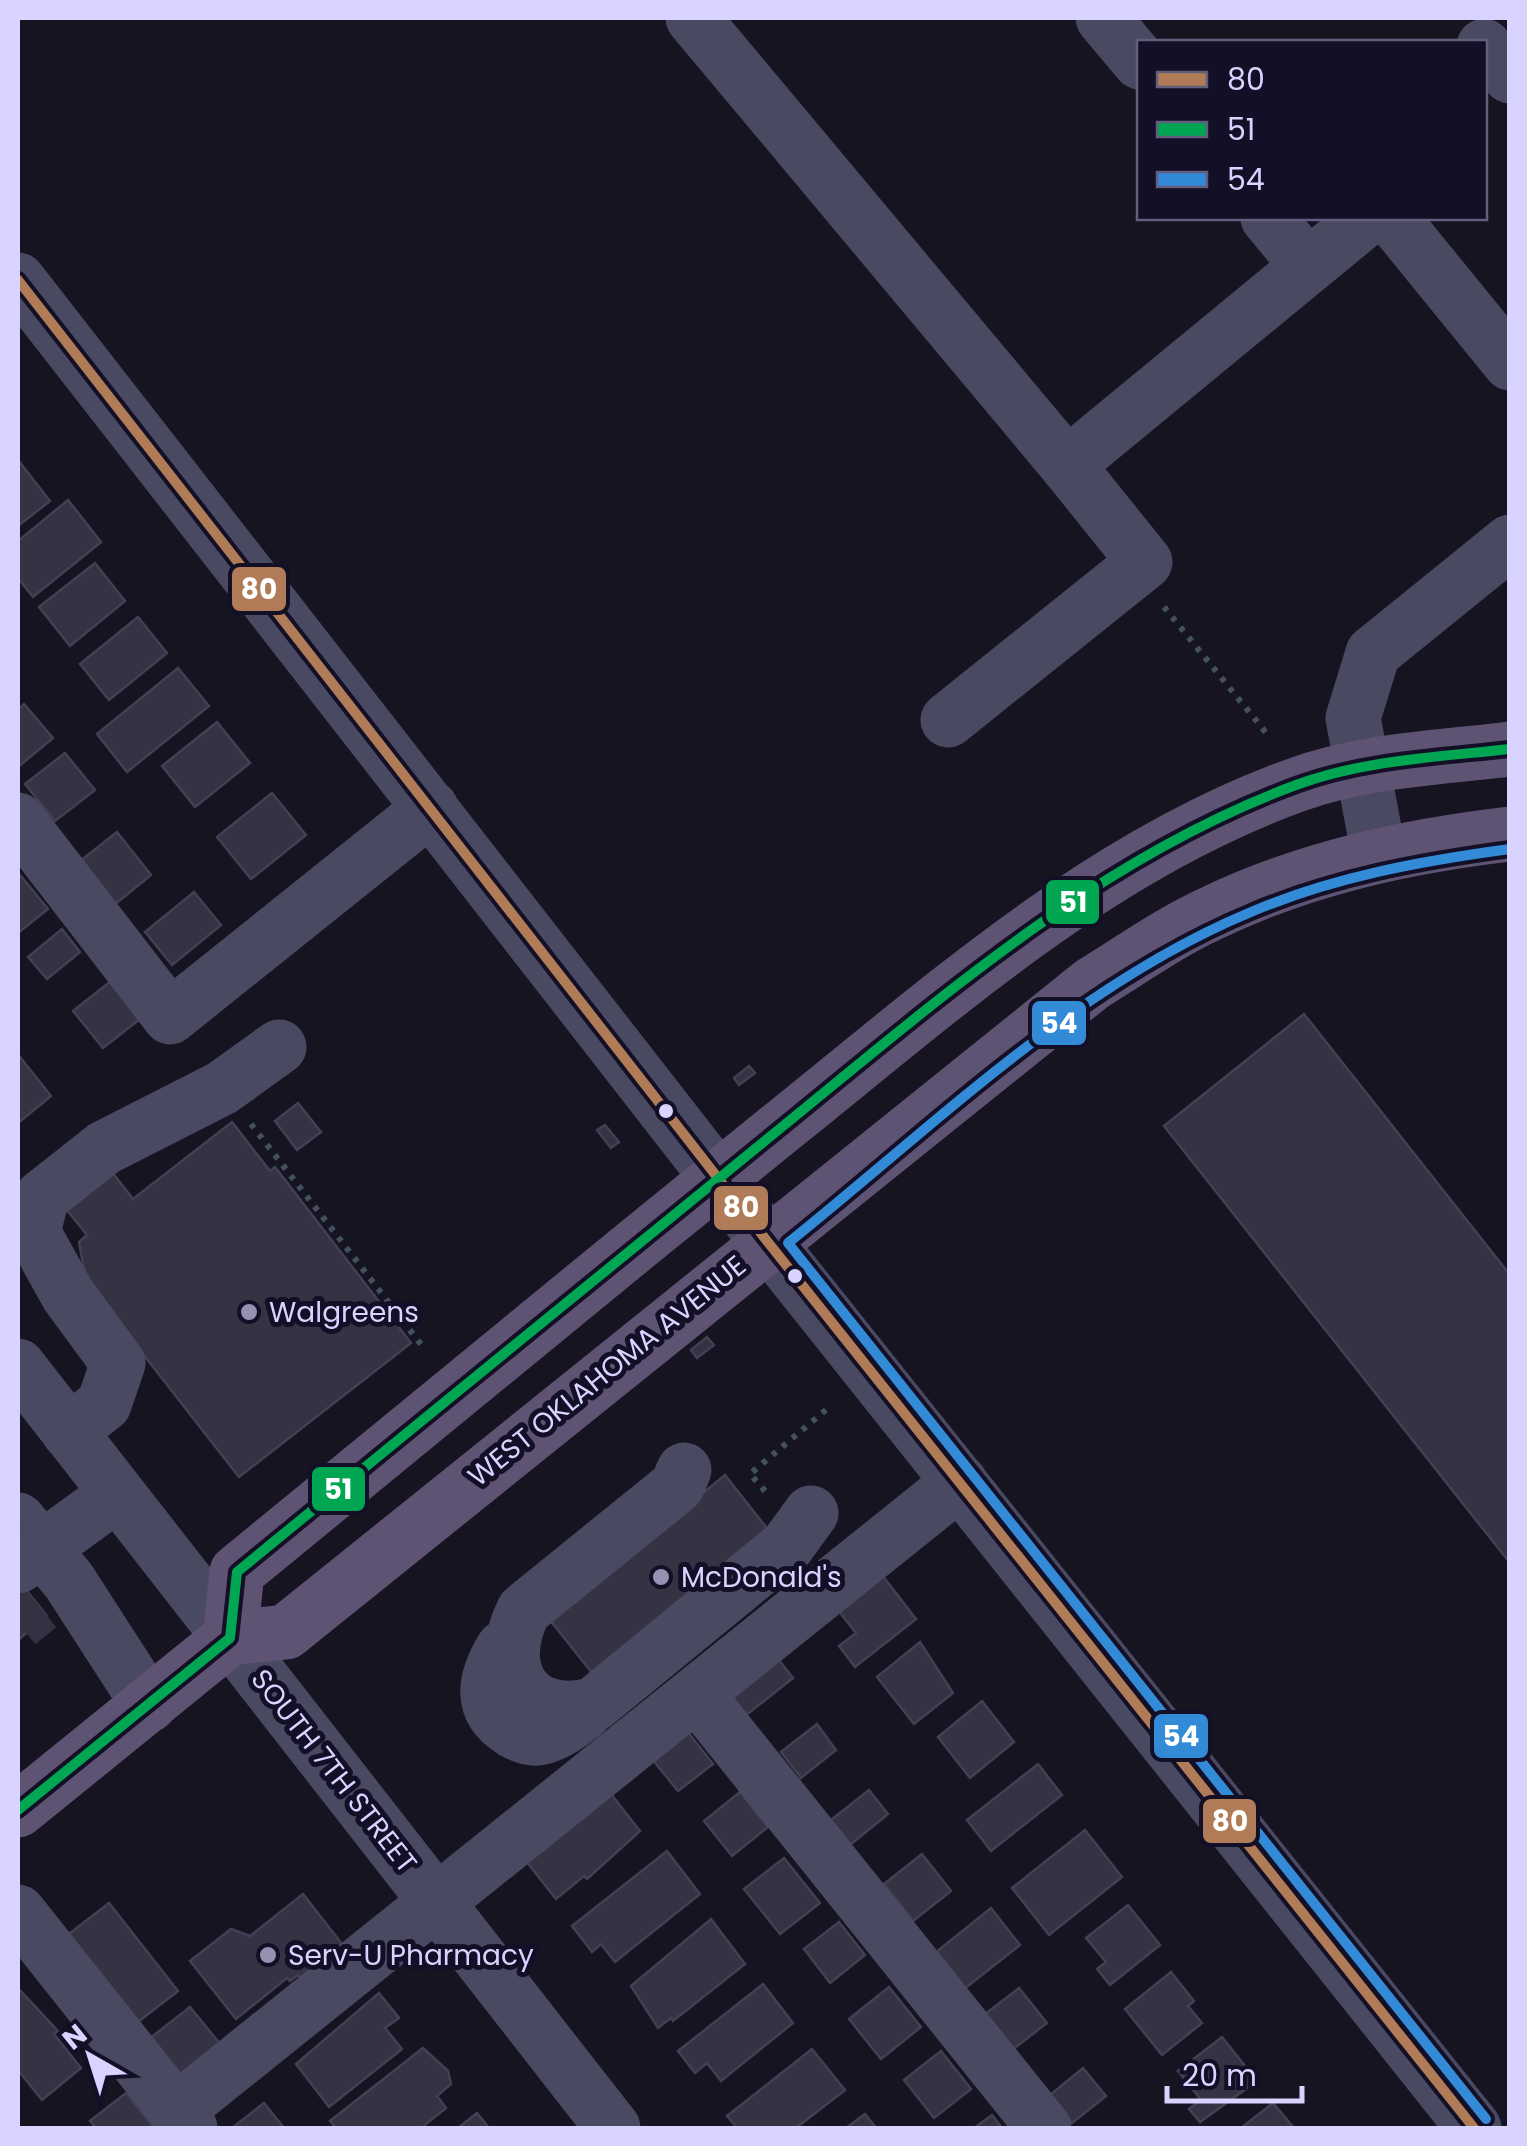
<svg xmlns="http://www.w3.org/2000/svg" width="1527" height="2146" font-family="Poppins,sans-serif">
<rect width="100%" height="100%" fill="#161421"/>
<!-- building -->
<g fill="#343243" stroke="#433f54" stroke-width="2.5">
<polygon points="18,460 50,501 18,526"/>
<polygon points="68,500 101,542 33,597 18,578 18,541"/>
<polygon points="95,563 125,601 70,646 39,607"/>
<polygon points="138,617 167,653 109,700 80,664"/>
<polygon points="178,668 209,706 127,772 97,734"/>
<polygon points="24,704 53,738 18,767 18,710"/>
<polygon points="217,722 250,763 195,807 162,766"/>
<polygon points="65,753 95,790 55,821 25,784"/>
<polygon points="272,793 306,835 251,879 217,837"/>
<polygon points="117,832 151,875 114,905 79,862"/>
<polygon points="20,875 48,909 18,933 18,876"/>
<polygon points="194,892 221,925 172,965 145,932"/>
<polygon points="62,929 80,952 47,979 28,957"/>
<polygon points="111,981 140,1019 103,1048 73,1011"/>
<polygon points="1304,1014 1510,1275 1510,1563 1164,1126"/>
<polygon points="20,1057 51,1096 18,1123 18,1059"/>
<polygon points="749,1066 755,1073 739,1085 734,1078"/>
<polygon points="298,1103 321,1132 297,1150 275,1121"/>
<polygon points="232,1122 270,1171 275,1167 411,1343 239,1477 86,1281 79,1242 87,1235 66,1209 112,1172 133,1199"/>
<polygon points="605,1125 619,1142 611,1148 597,1130"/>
<polygon points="707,1337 714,1345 697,1358 691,1350"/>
<polygon points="725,1475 773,1536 597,1679 549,1619"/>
<polygon points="882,1575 916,1619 855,1667 839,1646 856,1633 838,1610"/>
<polygon points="18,1580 47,1616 18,1640"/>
<polygon points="920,1642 953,1693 914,1724 877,1677"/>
<polygon points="775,1655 793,1678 745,1716 727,1693"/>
<polygon points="982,1701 1014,1742 970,1778 938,1737"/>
<polygon points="817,1724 836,1750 801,1778 781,1752"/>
<polygon points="683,1726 713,1764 678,1791 648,1754"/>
<polygon points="1038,1764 1062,1795 991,1851 967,1820"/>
<polygon points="607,1789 640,1831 587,1879 584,1876 556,1899 522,1856"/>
<polygon points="869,1790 888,1814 850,1845 831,1820"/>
<polygon points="740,1792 768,1827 732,1856 704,1821"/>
<polygon points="1085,1830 1122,1877 1049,1935 1012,1888"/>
<polygon points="667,1851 700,1894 615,1962 601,1944 592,1952 572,1926"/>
<polygon points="922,1854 951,1891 913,1921 884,1884"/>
<polygon points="784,1858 820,1903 780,1934 744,1889"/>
<polygon points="303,1894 346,1949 304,1982 298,1975 290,1981 287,1978 236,2019 190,1961 231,1929 250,1936"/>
<polygon points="109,1903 178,1991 134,2025 65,1937"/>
<polygon points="1128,1905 1160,1945 1110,1985 1097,1969 1106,1962 1086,1938"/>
<polygon points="991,1908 1020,1945 964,1989 935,1953"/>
<polygon points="711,1919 745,1964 673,2021 671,2018 658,2028 631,1986"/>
<polygon points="839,1922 865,1955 830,1983 804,1949"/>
<polygon points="1171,1972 1194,2001 1188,2006 1202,2023 1162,2055 1125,2009"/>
<polygon points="763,1984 793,2023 721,2081 707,2063 695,2073 678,2051"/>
<polygon points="889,1987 921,2027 881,2059 849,2019"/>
<polygon points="18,1988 58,2031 54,2034 81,2068 42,2100 18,2070"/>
<polygon points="1019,1988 1047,2023 1012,2050 984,2015"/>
<polygon points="379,1993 399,2018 385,2028 402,2049 329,2107 296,2064"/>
<polygon points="190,2007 225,2050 183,2083 149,2039"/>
<polygon points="1222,2037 1257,2081 1200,2122 1189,2109 1201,2100 1178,2071"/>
<polygon points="423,2048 448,2071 451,2084 437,2096 446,2108 421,2128 336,2128 330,2121"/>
<polygon points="812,2049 845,2090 796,2128 737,2128 727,2116"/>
<polygon points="941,2051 971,2089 934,2118 904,2080"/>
<polygon points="1083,2068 1106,2096 1072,2123 1050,2095"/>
<polygon points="126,2093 154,2128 96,2128 90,2121"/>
<polygon points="264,2103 284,2128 232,2128"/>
<polygon points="1273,2103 1294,2128 1241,2128"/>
<polygon points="477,2113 489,2128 458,2128"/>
<polygon points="865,2114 876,2128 846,2128"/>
<polygon points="992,2115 1002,2128 974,2128"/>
</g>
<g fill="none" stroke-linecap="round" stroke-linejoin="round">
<!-- minor-tunnel -->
<polyline stroke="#333142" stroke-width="55" stroke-dasharray="55 28" stroke-linecap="butt" points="18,1623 39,1606"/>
<!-- path -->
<g stroke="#44505f" stroke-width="6" stroke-dasharray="5 8" stroke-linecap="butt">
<polyline points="1164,607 1267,734"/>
<polyline points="251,1124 423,1347"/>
<polyline points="765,1491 750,1474 827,1409"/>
</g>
<!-- minor -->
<g stroke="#4a4962" stroke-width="55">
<polyline points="693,18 1067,465"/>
<polyline points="1103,18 1140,62"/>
<polyline points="1484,46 1510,76"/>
<polyline points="1268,218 1308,266"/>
<polyline points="1392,218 1510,363"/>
<polyline points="18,280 767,1241 1474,2128"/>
<polyline points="948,720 1145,562 1067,465 1367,218"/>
<polyline points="18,820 170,1017 431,808"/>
<polyline points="1379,855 1353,718 1373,653 1510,542"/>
<polyline points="18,1366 613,2128"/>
<polyline points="69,1432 104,1404 118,1363 68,1295 33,1232 42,1197 104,1148 222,1088 279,1047"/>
<path d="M 684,1470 L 677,1486 L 524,1610 C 494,1668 524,1722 593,1705 L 787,1546 L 811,1513"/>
<polyline points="18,1520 69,1581 149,1705"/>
<polyline points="18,1566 117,1494"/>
<path d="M 503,1648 C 484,1679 478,1709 513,1731 C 522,1736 534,1740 543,1737 C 560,1732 572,1722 585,1712"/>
<polyline points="697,1695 1044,2128"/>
<polyline points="18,1912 190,2128"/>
<polyline points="176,2111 960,1482"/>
</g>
<!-- major -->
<g stroke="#5e5373" stroke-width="55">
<path d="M 230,1638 L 237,1572 C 421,1421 604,1270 789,1121 C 947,994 1102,855 1296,785 C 1363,760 1439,758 1510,749"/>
<path d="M 18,1810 L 230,1638 L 286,1632 L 1092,984 C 1131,960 1170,932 1212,913 C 1306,868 1407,846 1510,834"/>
</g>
<!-- bus-1 casing -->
<g stroke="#130f26" stroke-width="18">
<polyline id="bus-1" points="18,280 767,1241 1474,2128"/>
</g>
<!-- bus-2 casing -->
<g stroke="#130f26" stroke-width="18">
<path id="bus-2" d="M 18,1810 L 230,1638 L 237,1572 C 417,1425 596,1277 777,1131 C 938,1000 1098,858 1296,785 C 1364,760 1438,757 1510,749"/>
</g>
<!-- bus-3 casing -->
<g stroke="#130f26" stroke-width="18">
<path id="bus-3" d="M 1486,2119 L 788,1243 C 934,1126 1075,985 1251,912 C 1333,877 1421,861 1510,849"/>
</g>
<!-- bus-1 -->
<use href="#bus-1" stroke="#b07c57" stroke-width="10"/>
<!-- bus-2 -->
<use href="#bus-2" stroke="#00a651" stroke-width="10"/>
<!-- bus-3 -->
<use href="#bus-3" stroke="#338bd7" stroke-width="10"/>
</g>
<!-- markers -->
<g fill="#d9d4ff" stroke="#130f26" stroke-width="4">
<circle cx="666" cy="1111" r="9"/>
<circle cx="795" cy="1276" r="9"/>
</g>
<g fill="#9591b1" stroke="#130f26" stroke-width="4">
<circle cx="249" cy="1312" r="10"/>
<circle cx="661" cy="1577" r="10"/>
<circle cx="268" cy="1955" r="10"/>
</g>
<g text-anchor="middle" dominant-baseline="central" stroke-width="10" stroke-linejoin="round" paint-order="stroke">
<!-- poi labels -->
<g font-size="28" fill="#d9d4ff" stroke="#130f26" text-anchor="start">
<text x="269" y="1312">Walgreens</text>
<text x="681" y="1577">McDonald's</text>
<text x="288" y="1955">Serv-U Pharmacy</text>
</g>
<!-- street labels -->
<g font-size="28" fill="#d9d4ff" stroke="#130f26">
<text transform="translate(607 1371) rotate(-39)">WEST OKLAHOMA AVENUE</text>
<text transform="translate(334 1771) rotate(52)">SOUTH 7TH STREET</text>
</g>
</g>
<g stroke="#130f26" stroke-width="4">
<rect x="230" y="565" width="58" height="48" rx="10" fill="#b07c57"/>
<rect x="1044" y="878" width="57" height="48" rx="10" fill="#00a651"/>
<rect x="1030" y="999" width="58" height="48" rx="10" fill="#338bd7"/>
<rect x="712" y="1184" width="58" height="48" rx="10" fill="#b07c57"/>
<rect x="310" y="1465" width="57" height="48" rx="10" fill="#00a651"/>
<rect x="1152" y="1712" width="58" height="48" rx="10" fill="#338bd7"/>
<rect x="1201" y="1797" width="57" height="48" rx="10" fill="#b07c57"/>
</g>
<g font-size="28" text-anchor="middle" font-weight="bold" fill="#fff">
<text x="259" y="599">80</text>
<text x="1073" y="912">51</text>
<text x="1059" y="1033">54</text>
<text x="741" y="1217">80</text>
<text x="338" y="1499">51</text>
<text x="1181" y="1746">54</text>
<text x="1230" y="1831">80</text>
</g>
<!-- border -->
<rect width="1527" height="2146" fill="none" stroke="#d9d4ff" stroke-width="40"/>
<!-- legend -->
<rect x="1137" y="40" width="350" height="180" fill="#130f26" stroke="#625e7d" stroke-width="2.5"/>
<rect x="1157" y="72" width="50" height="15" fill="#b07c57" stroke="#625e7d" stroke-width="2.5"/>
<text x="1227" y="90" font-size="30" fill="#d9d4ff">80</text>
<rect x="1157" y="122" width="50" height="15" fill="#00a651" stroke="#625e7d" stroke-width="2.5"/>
<text x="1227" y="140" font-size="30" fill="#d9d4ff">51</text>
<rect x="1157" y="172" width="50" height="15" fill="#338bd7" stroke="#625e7d" stroke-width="2.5"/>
<text x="1227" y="190" font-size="30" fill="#d9d4ff">54</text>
<!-- north arrow -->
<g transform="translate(90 2056) rotate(321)" stroke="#130f26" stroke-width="8" paint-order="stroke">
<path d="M0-8L18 38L0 25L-18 38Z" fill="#d9d4ff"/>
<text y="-15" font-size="28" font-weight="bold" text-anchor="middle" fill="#d9d4ff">N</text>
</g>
<!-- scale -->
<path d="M1167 2086v15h135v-15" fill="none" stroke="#d9d4ff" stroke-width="5"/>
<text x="1182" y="2086" font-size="30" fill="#d9d4ff" stroke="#130f26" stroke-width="8" paint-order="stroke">20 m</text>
</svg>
